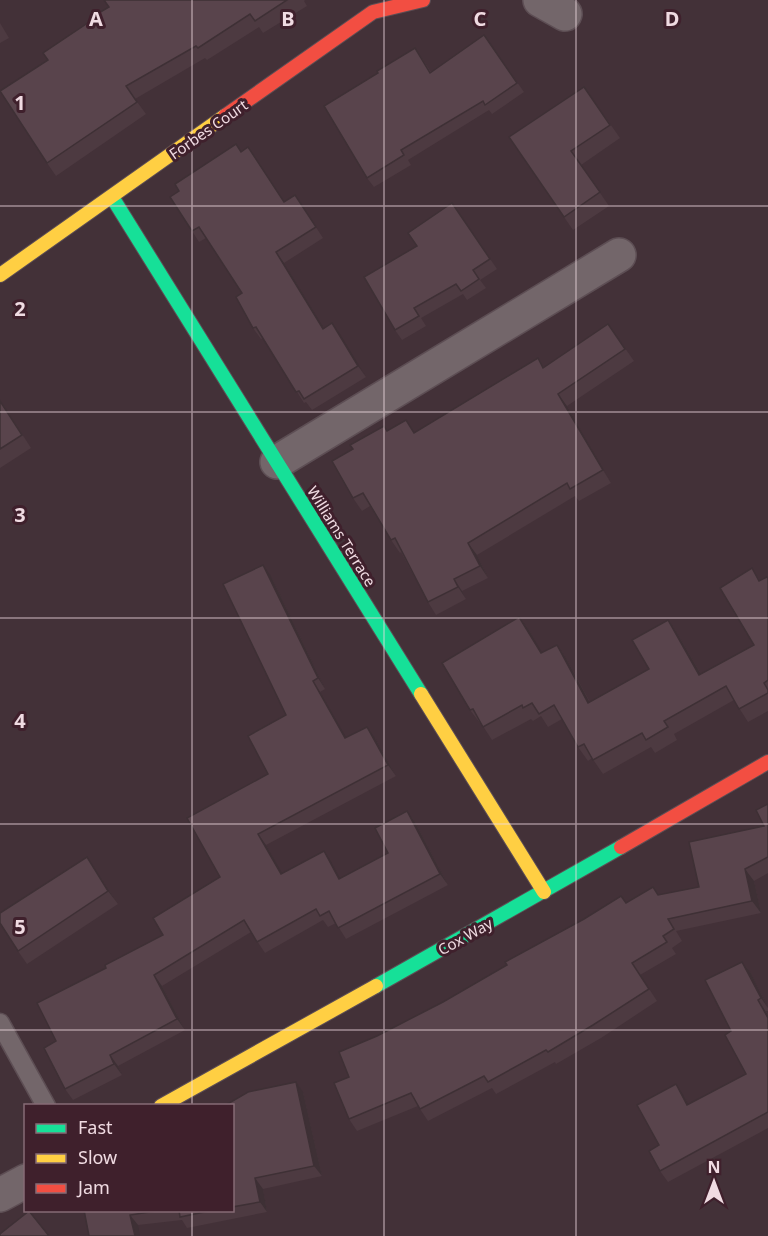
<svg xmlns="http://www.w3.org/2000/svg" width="768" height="1236" font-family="'Noto Sans',sans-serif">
<rect width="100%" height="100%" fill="#433138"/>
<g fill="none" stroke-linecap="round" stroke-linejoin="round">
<!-- lane casing -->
<g stroke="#5d4e54" stroke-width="21">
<polyline id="lane" points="0,1023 46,1106"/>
</g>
<!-- street casing -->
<g stroke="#5d4e54" stroke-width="36">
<g id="street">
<polyline points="540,0 565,14"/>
<polyline points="277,462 619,255"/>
<polyline points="0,1195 26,1181"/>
</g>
</g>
<!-- fast casing -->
<g stroke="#5d4e54" stroke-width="16">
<g id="fast">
<polyline points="112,197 421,694"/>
<polyline points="376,986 621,847"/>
</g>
</g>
<!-- slow casing -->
<g stroke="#5d4e54" stroke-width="16">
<g id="slow">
<polyline points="0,275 225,116"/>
<polyline points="421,694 544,892"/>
<polyline points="161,1106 376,986"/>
</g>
</g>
<!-- jam casing -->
<g stroke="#5d4e54" stroke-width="16">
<g id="jam">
<polyline points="225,116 373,12 423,0"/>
<polyline points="621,847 768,762"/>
</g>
</g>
<!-- lane -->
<use href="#lane" stroke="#73666a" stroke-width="18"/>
<!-- street -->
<use href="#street" stroke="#73666a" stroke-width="33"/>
<!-- fast -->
<use href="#fast" stroke="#16e098" stroke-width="14"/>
<!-- slow -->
<use href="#slow" stroke="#ffcf43" stroke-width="14"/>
<!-- jam -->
<use href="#jam" stroke="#f24e42" stroke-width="14"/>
</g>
<!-- wall -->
<g fill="#4d3a41">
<polygon points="104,0 305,0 304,1 307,6 263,33 259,27 207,60 205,58 135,99 146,114 56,176 47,163 48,60 109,7"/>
<polygon points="0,23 9,38 0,43"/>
<polygon points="484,35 524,92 492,114 489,110 408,160 411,165 374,187 367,178 415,48 431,72"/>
<polygon points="584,87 620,138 581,165 609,206 573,230 509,137"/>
<polygon points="242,151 284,202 295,195 323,238 284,263 324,329 332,323 366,377 312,410 306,402 304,403 263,338 261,339 253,328 242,293 206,238 199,242 192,231"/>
<polygon points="452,203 497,269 480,280 486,288 467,300 463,294 421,318 426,326 402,340 395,330 417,246"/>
<polygon points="608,324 634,361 567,406 611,483 579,501 575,496 477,555 488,578 462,591 466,599 436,615 428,602 401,552 400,553 391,540 370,506 362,511 353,498 353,449 384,426 387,430 415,432 544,367"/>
<polygon points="0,400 31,448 0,468"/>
<polygon points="752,568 760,581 768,578 768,711 748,722 734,700 674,734 677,740 655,753 651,747 603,774 592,758 588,761 578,747 562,719 548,727 541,716 533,721 531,719 492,740 481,723 480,723 470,710 519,617 529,630 542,653 557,645 566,658 590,702 649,669 668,620 677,633 701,674 754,645"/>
<polygon points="271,576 325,689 320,692 346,738 375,738 396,776 266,845 282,874 332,863 340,879 388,853 407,811 415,822 448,885 346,939 336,923 328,927 323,920 265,953 251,932 162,986 185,1030 118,1066 122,1075 73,1100 65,1089 56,1041 106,968 163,935 220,877 268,774 286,715"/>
<polygon points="768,804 768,873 754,881 761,913 676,931 682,941 672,948 676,954 640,975 657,1001 601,1038 556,1064 555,1062 496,1094 492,1088 428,1121 418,1106 357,1131 349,1119 349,1077 377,1036 443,1002 507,965 621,896 626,902 699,887 764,826"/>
<polygon points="96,871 118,904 27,964 18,951"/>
<polygon points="742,962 751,973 768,1008 768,1011 766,1011 768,1015 768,1128 668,1182 660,1171 659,1145 684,1096 688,1104 746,1074 731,1031"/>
<polygon points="303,1092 322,1176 263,1189 267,1212 187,1228 182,1220 138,1225 84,1210 232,1210 232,1106"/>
</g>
<!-- shaded-wall -->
<g fill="#3e3035">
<polygon points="276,252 284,263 331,340 323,329"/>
<polygon points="332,323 340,334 366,377 358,366"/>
<polygon points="558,394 567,406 611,483 603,470"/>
<polygon points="468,543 477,555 488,578 480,566"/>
<polygon points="263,565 271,576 325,689 318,678"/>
<polygon points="454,579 462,591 466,599 458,587"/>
<polygon points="519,617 529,630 550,666 541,653"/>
<polygon points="668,620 677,633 709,688 699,675"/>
<polygon points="557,645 566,658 597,716 588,703"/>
<polygon points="313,681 320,692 353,749 345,738"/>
<polygon points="367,727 375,738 396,776 388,765"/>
<polygon points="407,811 415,822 448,885 440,874"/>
<polygon points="258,834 266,845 289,885 281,874"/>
<polygon points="324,851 332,863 347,891 339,879"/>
<polygon points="87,857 96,871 118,904 108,891"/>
<polygon points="745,869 754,881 761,913 752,901"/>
<polygon points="742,962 751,973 768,1008 761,998"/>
<polygon points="154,975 162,986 185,1030 177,1019"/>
<polygon points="758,1000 768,1015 768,1018"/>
<polygon points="110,1055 118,1066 122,1075 114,1064"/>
<polygon points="296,1082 303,1092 322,1176 314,1166"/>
<polygon points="676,1084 684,1096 695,1117 687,1105"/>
<polygon points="255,1178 263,1189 267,1212 260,1202"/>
<polygon points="130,1215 138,1225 140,1236 135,1236"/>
</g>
<!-- building -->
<g fill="#59444c" stroke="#3e3035" stroke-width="1.5">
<polygon points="104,0 287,0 255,21 250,14 198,48 196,46 126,86 137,102 47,163 0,91 48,60 43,53 98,16 97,14 109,7"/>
<polygon points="484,35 517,83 485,105 483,101 401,150 404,155 367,178 324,106 378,73 377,71 415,48 430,73"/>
<polygon points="584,87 610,125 571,151 600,192 564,217 509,137"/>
<polygon points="236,144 241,152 248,147 284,202 295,195 316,227 276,252 323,329 332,323 358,366 304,399 299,391 296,392 256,327 253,328 236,297 242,293 199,227 192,231 170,197 179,191 175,184"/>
<polygon points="452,203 490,259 473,270 479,279 461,291 456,284 414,308 419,316 395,330 364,277 417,246 408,233"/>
<polygon points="608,324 625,349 558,394 603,470 570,489 567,483 468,543 480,566 454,579 458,587 428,602 395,538 391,540 363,493 353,498 332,461 353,449 350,445 384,426 387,431 406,420 414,433 538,358 543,368"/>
<polygon points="0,401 22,435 0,449"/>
<polygon points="263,565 318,678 313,681 345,738 367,727 388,765 258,834 281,874 324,851 339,879 388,853 375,828 407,811 440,874 338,928 329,911 320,916 316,909 257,942 244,920 154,975 177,1019 110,1055 114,1064 65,1089 44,1048 56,1041 37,1003 106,968 105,965 163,935 153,918 220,877 187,818 268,774 248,736 286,715 223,584"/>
<polygon points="752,568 759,581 767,577 768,578 768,680 764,683 768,690 768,693 739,709 726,686 664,721 668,727 646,740 642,733 593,760 584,744 578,747 554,705 539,714 532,703 523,708 522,705 483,727 473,709 470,710 442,663 519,617 541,653 557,645 588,703 649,669 632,640 668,620 699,675 754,645 720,588"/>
<polygon points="768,804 768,857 745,869 752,901 668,919 674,929 663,936 667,942 632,963 649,989 593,1025 548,1052 546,1050 488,1082 484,1076 420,1109 411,1093 349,1119 334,1083 349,1077 339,1052 377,1036 443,1002 507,965 505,962 584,919 621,896 626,903 653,887 658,895 699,887 689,842 764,826 756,810"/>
<polygon points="87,857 108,891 18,951 0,923 0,913"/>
<polygon points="742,962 761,998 758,1000 768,1018 768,1112 660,1171 649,1151 659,1145 637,1105 676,1084 687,1105 746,1074 725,1035 731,1031 705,980"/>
<polygon points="296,1082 314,1166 255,1178 260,1202 232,1207 232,1106 224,1106 248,1092"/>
<polygon points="84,1210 162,1210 130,1215 135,1236 89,1236"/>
<polygon points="179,1210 214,1210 180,1217"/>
<polygon points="29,1211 49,1236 0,1236 0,1234"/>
</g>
<!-- grid -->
<path fill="none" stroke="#f0dbe2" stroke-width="1.5" stroke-opacity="0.55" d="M 192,0 L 192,1106M 384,0 L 384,1236M 576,0 L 576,1236M 0,206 L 768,206M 0,412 L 768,412M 0,618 L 768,618M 0,824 L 768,824M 0,1030 L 768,1030M 192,1210 L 192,1236"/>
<g text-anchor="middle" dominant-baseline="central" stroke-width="6" stroke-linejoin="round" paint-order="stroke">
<!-- street labels -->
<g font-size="15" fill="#f0dbe2" stroke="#3f202c">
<text transform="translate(208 129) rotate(-35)">Forbes Court</text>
<text transform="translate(342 536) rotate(58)">Williams Terrace</text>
<text transform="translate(465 936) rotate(-29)">Cox Way</text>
</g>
</g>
<g font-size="20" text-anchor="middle" font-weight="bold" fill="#f0dbe2" stroke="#3f202c" stroke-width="6" stroke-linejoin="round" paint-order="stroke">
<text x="96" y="26">A</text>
<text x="288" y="26">B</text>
<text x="480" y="26">C</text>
<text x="672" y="26">D</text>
<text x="20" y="110">1</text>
<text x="20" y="316">2</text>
<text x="20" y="522">3</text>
<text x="20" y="728">4</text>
<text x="20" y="934">5</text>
</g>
<!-- legend -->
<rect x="24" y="1104" width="210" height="108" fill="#3f202c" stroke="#866b75" stroke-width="1.5"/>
<rect x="36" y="1124" width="30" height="9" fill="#16e098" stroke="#866b75" stroke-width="1.5"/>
<text x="78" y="1134" font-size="18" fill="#f0dbe2">Fast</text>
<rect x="36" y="1154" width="30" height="9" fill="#ffcf43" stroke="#866b75" stroke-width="1.5"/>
<text x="78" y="1164" font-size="18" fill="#f0dbe2">Slow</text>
<rect x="36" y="1184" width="30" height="9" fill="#f24e42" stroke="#866b75" stroke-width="1.5"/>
<text x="78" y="1194" font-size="18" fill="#f0dbe2">Jam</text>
<!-- north arrow -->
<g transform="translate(714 1182)" stroke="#3f202c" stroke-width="4.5" paint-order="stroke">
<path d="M0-4.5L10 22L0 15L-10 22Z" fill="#f0dbe2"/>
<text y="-9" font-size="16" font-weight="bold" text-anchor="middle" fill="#f0dbe2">N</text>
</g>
</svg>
